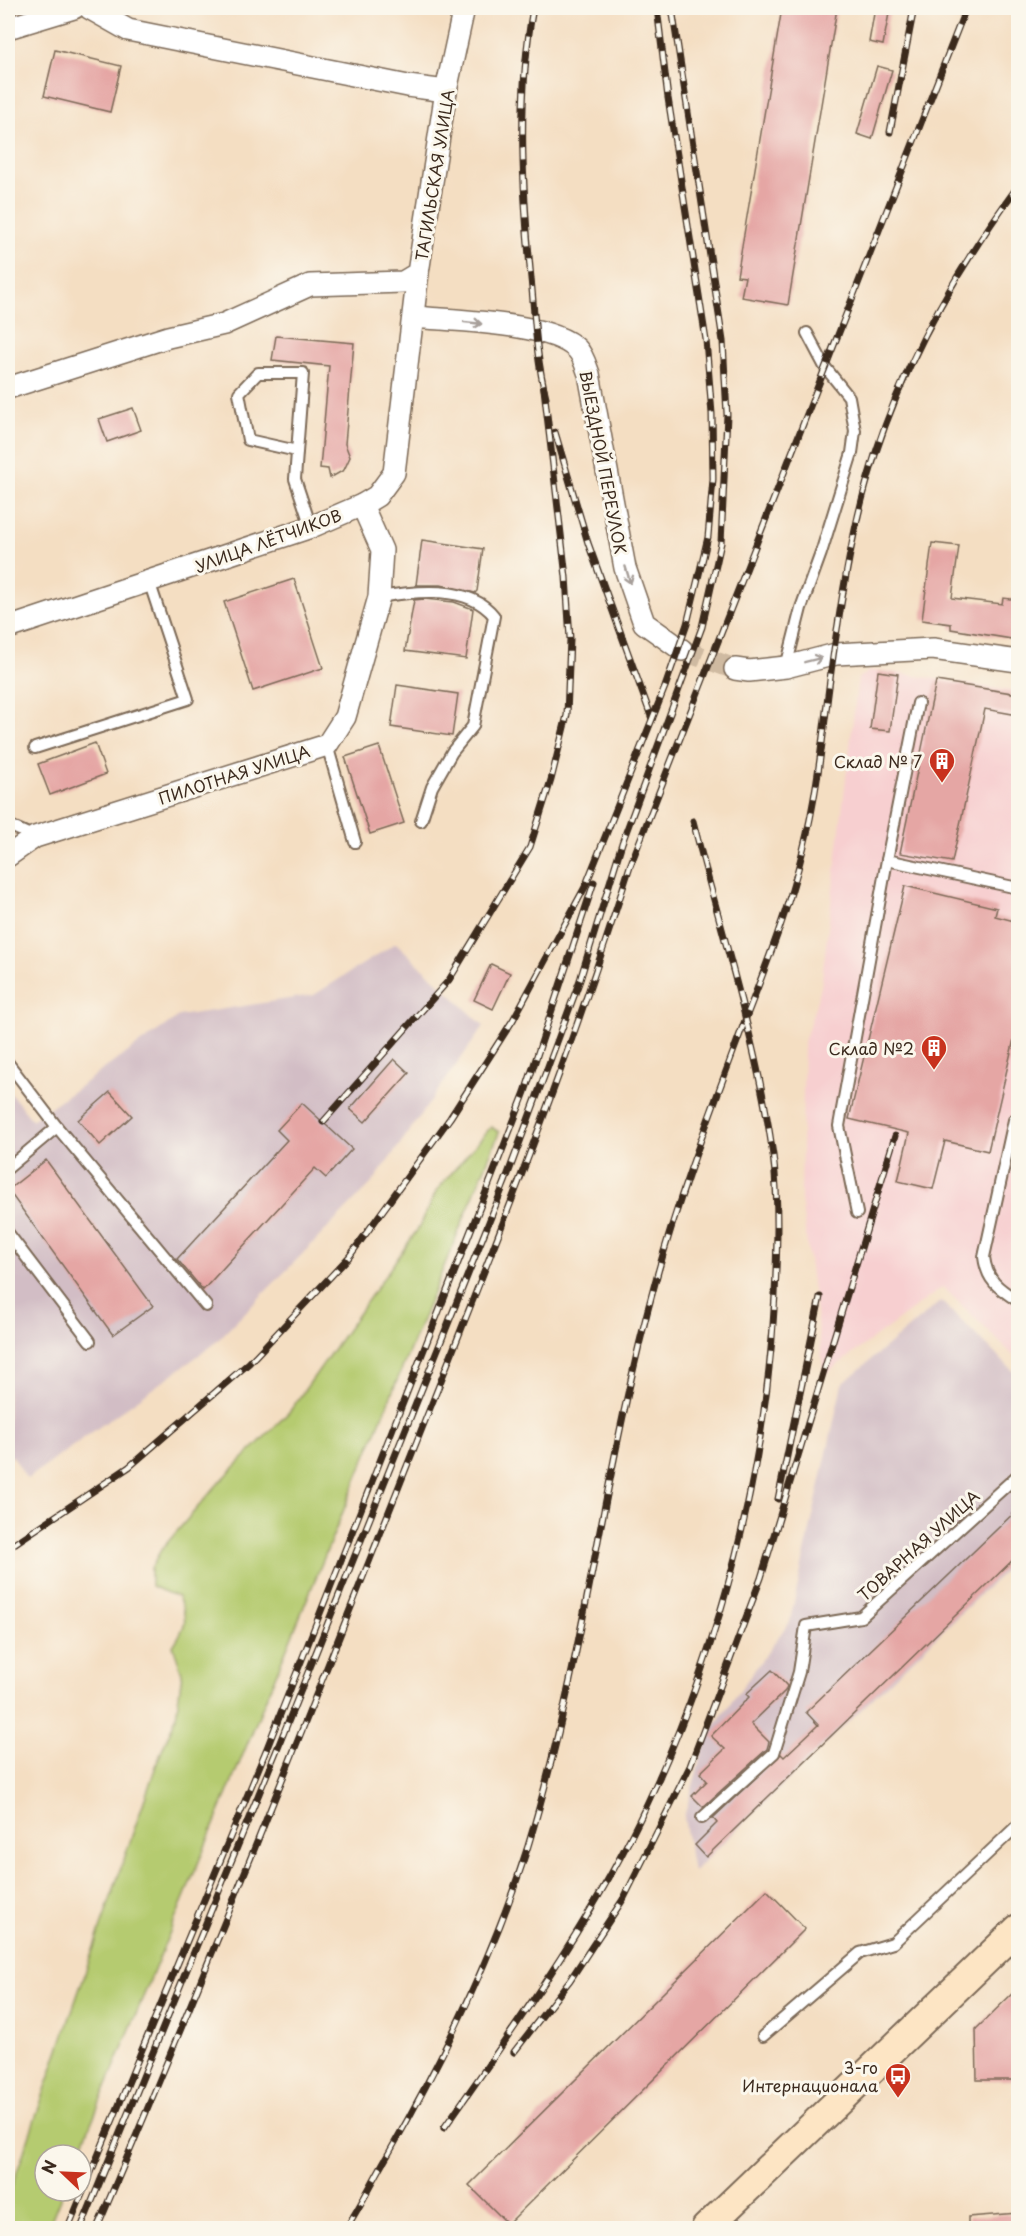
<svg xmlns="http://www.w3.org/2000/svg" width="1026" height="2236" font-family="'Playpen Sans',sans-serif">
<rect width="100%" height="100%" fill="#fbf7ec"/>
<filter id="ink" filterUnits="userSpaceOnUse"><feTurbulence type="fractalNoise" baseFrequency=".0167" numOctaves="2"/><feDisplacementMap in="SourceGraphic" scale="12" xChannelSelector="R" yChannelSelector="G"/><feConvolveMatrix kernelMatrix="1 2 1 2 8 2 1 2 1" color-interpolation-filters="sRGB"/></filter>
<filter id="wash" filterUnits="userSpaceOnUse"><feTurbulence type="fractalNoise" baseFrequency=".008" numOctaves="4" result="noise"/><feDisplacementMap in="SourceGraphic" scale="24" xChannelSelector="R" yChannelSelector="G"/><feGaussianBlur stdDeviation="1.35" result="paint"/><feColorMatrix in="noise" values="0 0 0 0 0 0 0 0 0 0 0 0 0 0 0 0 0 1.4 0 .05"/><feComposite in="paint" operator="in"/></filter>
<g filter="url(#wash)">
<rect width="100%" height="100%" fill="#f4dec2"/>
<!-- built -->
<polygon fill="#f7cfd0" points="870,671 885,671 1018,692 1018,1360 943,1287 824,1375 801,1199 804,1042 821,987 858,678"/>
<!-- industrial -->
<g fill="#d2bdc5">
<polygon points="396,943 484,1026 373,1182 213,1345 27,1479 13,1456 8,1459 8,1090 32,1120 179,1016 314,995"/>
<polygon points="941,1301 1018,1376 1018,1558 693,1872 684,1817 707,1736 790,1621 842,1384"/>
</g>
<!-- green -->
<path fill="#b5cb6f" stroke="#787a46" stroke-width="1.5" d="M 491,1127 L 499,1132 L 497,1138 L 78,2155 L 45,2155 L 45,2191 L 63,2191 L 48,2228 L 8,2228 L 8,2198 L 158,1760 L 176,1717 L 182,1673 L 173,1646 C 186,1626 189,1620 178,1597 L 151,1586 L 151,1568 L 161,1550 L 216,1486 L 290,1411 L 420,1226 L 437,1190 Z"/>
<g id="blocks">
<!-- building -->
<g fill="#e5a6a4">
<polygon points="782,8 837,8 788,305 741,297 745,277 737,276"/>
<polygon points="875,8 890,8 883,45 869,42"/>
<polygon points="55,50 121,66 110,112 44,96"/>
<polygon points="877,66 892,70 872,139 857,134"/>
<polygon points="276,336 354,343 345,444 350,457 344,470 330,478 328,469 320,468 329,366 272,360"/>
<polygon points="133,408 141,430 107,442 99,419"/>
<polygon points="422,540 483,549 477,591 475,593 441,585 416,585"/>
<polygon points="932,543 959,546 952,598 1002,604 1003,598 1018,600 1018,640 951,629 951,624 922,620"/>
<polygon points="294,579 323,668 253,691 224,602"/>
<polygon points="424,599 454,602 473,609 466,659 405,651 414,600"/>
<polygon points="878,671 898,674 890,731 870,729"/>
<polygon points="936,681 1018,694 1018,715 985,709 952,862 900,853"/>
<polygon points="397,685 458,694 452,736 391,727"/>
<polygon points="95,743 106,774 50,795 38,764"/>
<polygon points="379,746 404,823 370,834 345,757"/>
<polygon points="905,886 997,908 995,916 1018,922 1018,1022 988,1151 945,1141 933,1189 898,1181 909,1133 849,1119"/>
<polygon points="491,964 510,973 493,1009 474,1000"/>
<polygon points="394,1059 409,1073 365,1122 350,1109"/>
<polygon points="110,1092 132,1116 100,1145 78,1120"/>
<polygon points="302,1103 352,1149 326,1178 315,1168 203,1290 177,1259 287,1140 277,1130"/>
<polygon points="46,1160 153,1306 113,1335 8,1190"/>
<polygon points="1018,1509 1018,1555 706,1857 695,1845 717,1823 713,1818 781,1754 784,1757 818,1725 806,1712"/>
<polygon points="772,1670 787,1686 785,1691 751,1724 769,1742 767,1749 703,1807 692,1796 707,1781 700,1773 725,1749 711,1736 749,1697 746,1694"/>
<polygon points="767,1890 805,1929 508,2224 469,2185"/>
<polygon points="1018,1988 1018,2080 977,2080 976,2029"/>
<polygon points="1018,2213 1018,2229 968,2229 968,2217"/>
</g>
</g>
</g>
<g filter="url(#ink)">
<use href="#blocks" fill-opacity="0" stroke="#7c6957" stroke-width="1.5"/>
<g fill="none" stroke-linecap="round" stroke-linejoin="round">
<!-- minor-tunnel -->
<polyline stroke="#cfbaa1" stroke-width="21" stroke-dasharray="21 10" stroke-linecap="butt" points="682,650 735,669"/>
<!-- service casing -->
<g stroke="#7c6957" stroke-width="14">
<g id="service">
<polyline points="297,451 248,440 239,393 258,373 303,373 295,479 311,527"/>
<path d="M 379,597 C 414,591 469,584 494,616 L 473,726 L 452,752 L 432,787 L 421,821"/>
<polyline points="786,667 801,608 821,553 852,453 855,431 849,397 825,367 807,333"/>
<polyline points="918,703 887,860 1018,888"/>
<polyline points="327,745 355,842"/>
<polyline points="35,748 188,699 149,581"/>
<polyline points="8,825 35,837"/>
<polyline points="8,1063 57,1127 206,1306"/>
<path d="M 1014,1120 L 984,1257 C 987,1281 998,1288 1018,1301"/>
<polyline points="8,1168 57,1127"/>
<polyline points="857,1213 839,1126 887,860"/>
<polyline points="8,1233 90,1341"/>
<polyline points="702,1818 774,1753 799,1672 806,1626 861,1617 1018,1475"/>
<polyline points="763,2036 860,1953 893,1943 1018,1825"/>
</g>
</g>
<!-- minor casing -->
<g stroke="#7c6957" stroke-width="24">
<g id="minor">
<polyline points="89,8 128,30 408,86 446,91"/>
<polyline points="8,28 74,8"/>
<path d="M 415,317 C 455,321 550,322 577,349 C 583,355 586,366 589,374 L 625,568 L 644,623 L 682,650"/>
<polyline points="8,388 168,337 224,324 310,285 403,282 418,273 446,91 464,8"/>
<polyline points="8,628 311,527 362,505 377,496 394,473 418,273"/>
<polyline points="735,669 749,671 786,667 836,654 933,649 1018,661"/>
<polyline points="8,856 35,837 327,745 345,717 379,597 382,550 362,505"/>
</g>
</g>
<!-- secondary casing -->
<g stroke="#7c6957" stroke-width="32">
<polyline id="secondary" points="706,2228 1018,1929"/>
</g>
<!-- service -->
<use href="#service" stroke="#fff" stroke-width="10"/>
<!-- minor -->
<use href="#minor" stroke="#fff" stroke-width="21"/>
<!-- secondary -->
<use href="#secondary" stroke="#fde5c4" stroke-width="28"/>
<!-- rail casing -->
<g stroke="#3b2a1e" stroke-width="7">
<g id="rail">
<path d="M 533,8 C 516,100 523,196 532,289 C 535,324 537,362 546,397"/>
<polyline points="890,132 914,8"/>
<polyline points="555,432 588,543 652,719"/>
<polyline points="323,1122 449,980 530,847 551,780 567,715 570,639 566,577 544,389"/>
<polyline points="778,1499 820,1297"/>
<polyline points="8,1548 129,1467 249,1363 349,1257 450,1118 513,1020 585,887 665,687 687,624 708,537 713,479 712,414 706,340 668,98 657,8"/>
<polyline points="514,2052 570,1980 624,1898 690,1766 761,1578 895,1136"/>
<path d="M 444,2128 C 517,2024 594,1918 648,1802 C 722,1644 766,1469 775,1295 C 777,1249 779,1200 773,1155 C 757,1042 721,931 693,821"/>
<polyline points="68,2228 267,1748 493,1174 525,1092 594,882"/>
<polyline points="81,2228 276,1752 505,1182 580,980 622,843 702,627 721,543 727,415 723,341 672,8"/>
<path d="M 97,2228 C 205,1976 306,1721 407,1466 C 486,1267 566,1070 630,866 L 966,8"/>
<path d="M 346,2228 C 362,2204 374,2178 389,2153 C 445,2055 494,1954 528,1846 C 584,1662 604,1468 655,1283 C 680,1191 714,1104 747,1015 C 768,961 789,907 803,850 C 822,776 825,700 838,624 C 845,578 853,531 866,485 C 896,376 951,277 1018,186"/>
</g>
</g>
<!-- rail -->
<use href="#rail" stroke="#fbf7ec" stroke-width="4.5" stroke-dasharray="14" stroke-linecap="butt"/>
</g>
<!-- one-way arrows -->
<defs><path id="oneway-shaft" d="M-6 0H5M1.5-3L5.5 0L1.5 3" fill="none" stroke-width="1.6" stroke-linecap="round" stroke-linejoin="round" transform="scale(1.5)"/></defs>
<g stroke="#a79f9a">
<use href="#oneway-shaft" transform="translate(473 323) rotate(6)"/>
<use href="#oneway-shaft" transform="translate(628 575) rotate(73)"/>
<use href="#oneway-shaft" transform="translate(813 660) rotate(-14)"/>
</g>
</g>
<!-- icons -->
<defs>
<g id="building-pin" transform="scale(1.35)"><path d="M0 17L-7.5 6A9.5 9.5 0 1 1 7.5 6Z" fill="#c8321e" stroke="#fbf7ec"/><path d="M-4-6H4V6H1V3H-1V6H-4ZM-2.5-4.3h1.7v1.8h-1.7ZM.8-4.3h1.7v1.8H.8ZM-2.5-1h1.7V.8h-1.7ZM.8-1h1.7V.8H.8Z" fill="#fff"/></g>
<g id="bus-pin" transform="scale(1.35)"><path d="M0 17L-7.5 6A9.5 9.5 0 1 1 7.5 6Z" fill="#c8321e" stroke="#fbf7ec"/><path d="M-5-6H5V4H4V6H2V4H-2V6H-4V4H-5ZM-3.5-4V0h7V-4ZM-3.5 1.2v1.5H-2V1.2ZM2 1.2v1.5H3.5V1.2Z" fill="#fff"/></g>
</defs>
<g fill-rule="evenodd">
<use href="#building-pin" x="942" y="761"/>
<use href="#building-pin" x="934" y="1048"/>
<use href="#bus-pin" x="898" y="2076"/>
</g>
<g text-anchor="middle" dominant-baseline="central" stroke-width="6" stroke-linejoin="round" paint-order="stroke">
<!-- street labels -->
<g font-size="16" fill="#3b2a1e" stroke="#fbf7ec">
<text transform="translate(434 175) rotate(-81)">ТАГИЛЬСКАЯ УЛИЦА</text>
<text transform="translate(604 462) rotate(79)">ВЫЕЗДНОЙ ПЕРЕУЛОК</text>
<text transform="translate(268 540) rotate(-20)">УЛИЦА ЛЁТЧИКОВ</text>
<text transform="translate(234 774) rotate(-18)">ПИЛОТНАЯ УЛИЦА</text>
<text transform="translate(918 1545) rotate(-42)">ТОВАРНАЯ УЛИЦА</text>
</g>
<!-- poi labels -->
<g font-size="16" fill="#3b2a1e" stroke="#fbf7ec" text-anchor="end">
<text x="922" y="761">Склад № 7</text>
<text x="914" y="1048">Склад №2</text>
<text x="878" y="2067">3-го<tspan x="878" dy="18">Интернационала</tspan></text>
</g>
</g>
<!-- margin -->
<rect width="1026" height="2236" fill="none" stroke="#fbf7ec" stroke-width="30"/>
<!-- north arrow -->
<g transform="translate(63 2173) rotate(293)"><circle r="28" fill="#fbf7ec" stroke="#aea59a" stroke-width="1.5"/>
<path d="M0-4.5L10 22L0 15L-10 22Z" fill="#c8321e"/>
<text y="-9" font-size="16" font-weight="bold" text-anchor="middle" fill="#3b2a1e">N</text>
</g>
</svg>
